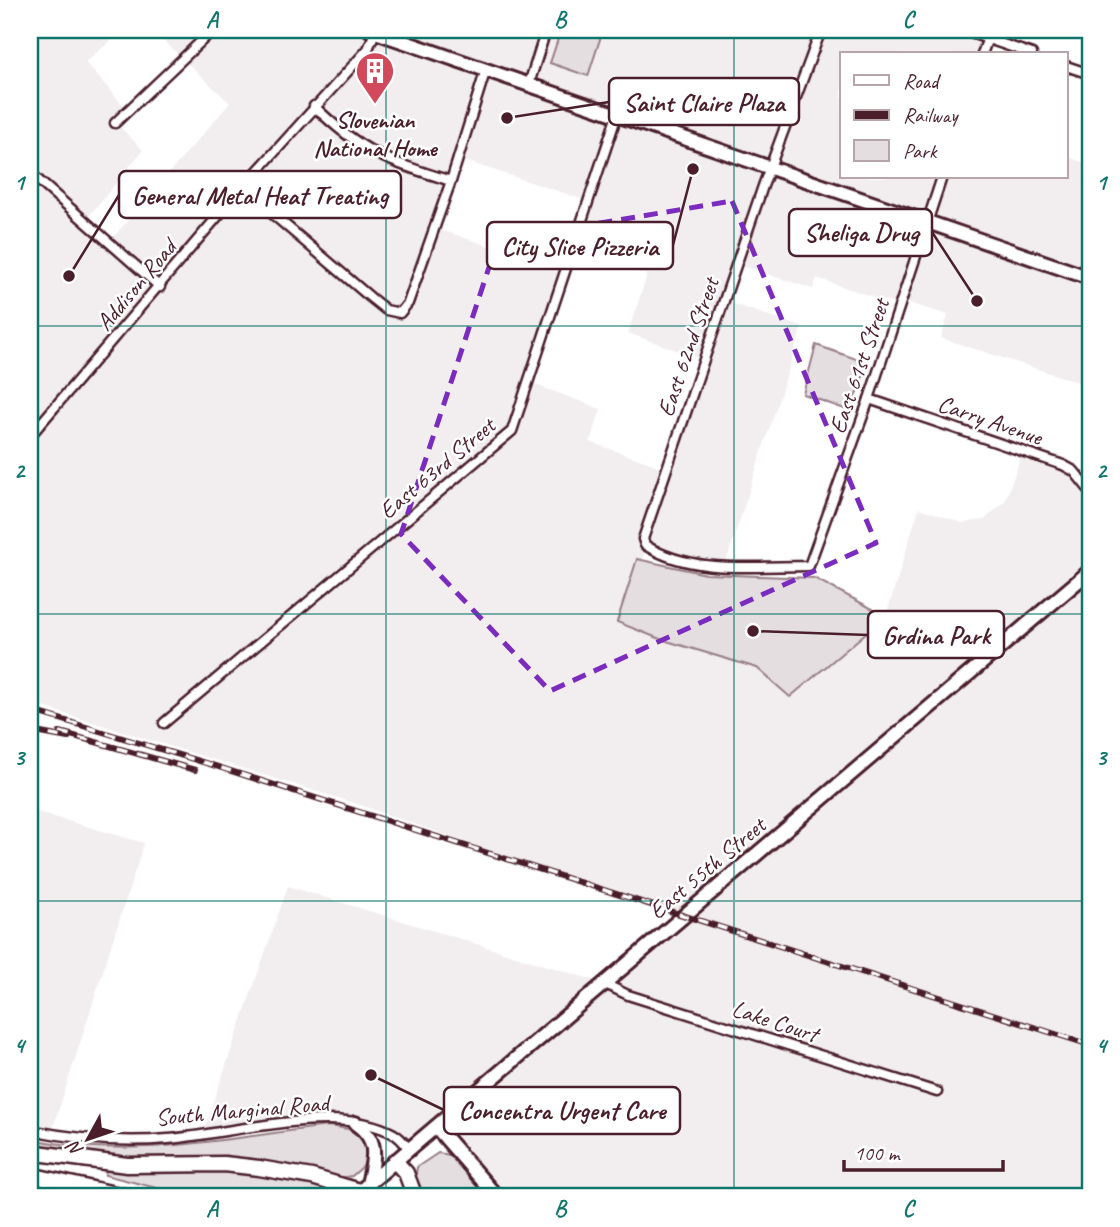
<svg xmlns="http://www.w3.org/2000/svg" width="1120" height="1227" font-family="Caveat,sans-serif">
<rect width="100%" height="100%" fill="#fff"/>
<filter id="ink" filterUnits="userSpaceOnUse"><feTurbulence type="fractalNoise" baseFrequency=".0143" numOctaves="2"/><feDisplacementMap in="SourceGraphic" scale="14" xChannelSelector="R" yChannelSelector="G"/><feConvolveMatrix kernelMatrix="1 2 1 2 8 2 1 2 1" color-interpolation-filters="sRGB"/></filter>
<g filter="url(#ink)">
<!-- built -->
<g fill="#f2eeef" fill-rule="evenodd">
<path d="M 30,30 L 124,30 L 85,62 L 128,111 L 116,123 L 143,150 L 85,221 L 109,242 L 230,103 L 152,30 L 962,30 L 987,39 L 982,54 L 842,54 L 842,177 L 1066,177 L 1066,156 L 1090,165 L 1090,386 L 941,338 L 948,315 L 902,301 L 900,306 L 817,278 L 813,289 L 736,264 L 724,301 L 802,327 L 725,566 L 647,547 L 617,622 L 661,639 L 757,668 L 790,697 L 886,616 L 919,508 L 963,523 L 984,520 L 1005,501 L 1023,451 L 1063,465 L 1081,479 L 1090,471 L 1090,1197 L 497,1197 L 436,1127 L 409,1149 L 395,1134 L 337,1120 L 202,1135 L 288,886 L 603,983 L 681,917 L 354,803 L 30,703 ZM 459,159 L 588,201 L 572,251 L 647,275 L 628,333 L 704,360 L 667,469 L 590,442 L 601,409 L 528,382 L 565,271 L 435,228 Z"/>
<polygon points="30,810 144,843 51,1134 30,1130"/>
</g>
<!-- green -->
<g fill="#e5dee0" stroke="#987e86" stroke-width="2">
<polygon points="561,30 603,30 588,76 550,63"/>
<polygon points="816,345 868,363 850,411 803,394"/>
<polygon points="637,559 706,574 814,578 886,616 790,697 757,668 660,639 617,622"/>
<path d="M 328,1126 L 348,1129 L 368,1143 L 369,1161 L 352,1176 L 338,1178 L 258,1160 L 133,1158 L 30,1146 L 30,1139 C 136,1160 224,1138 328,1126 Z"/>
<polygon points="438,1153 450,1155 489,1197 422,1197 415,1180 417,1167"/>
<polygon points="104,1168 142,1172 189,1168 232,1170 292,1178 323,1188 326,1197 192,1197 105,1175"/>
</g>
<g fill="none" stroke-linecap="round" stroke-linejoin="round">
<!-- street casing -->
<g stroke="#4a1f2b" stroke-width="13">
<g id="street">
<path d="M 821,30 L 763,186 L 643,539 L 645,545 C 692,575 756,566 809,566 L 869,399 L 942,177"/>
<polyline points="962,30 1032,54"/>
<polyline points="982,54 991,30"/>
<polyline points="1066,66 1090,74"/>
<polyline points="529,84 546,30"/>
<path d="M 314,106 C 363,154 388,161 451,181"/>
<polyline points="115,123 213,30"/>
<polyline points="30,173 160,287"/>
<polyline points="242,188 371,298 386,310 400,313 408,303 451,181 486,69"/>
<polyline points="869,399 1063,465 1074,471 1090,491"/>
<polyline points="30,436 242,188 368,49 376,30"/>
<polyline points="164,723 512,431 617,115"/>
<polyline points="603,983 628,995 937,1092"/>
<path d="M 30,1130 C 75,1139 121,1143 168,1139 C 231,1134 337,1102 394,1134 C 400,1137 405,1144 409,1149"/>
</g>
</g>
<!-- secondary casing -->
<g stroke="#4a1f2b" stroke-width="18">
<g id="secondary">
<polyline points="370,30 1090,278"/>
<polyline points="436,1127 497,1197"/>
</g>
</g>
<!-- primary casing -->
<g stroke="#4a1f2b" stroke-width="18">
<g id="primary">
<path d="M 355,1123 C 380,1140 374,1158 368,1184"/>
<polyline points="353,1197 1090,571"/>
</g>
</g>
<!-- highway casing -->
<g stroke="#4a1f2b" stroke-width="19">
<g id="highway">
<polyline points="30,1152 127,1165 224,1164 259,1168 312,1177 380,1197"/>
<polyline points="395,1161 406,1173 415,1197"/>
<polyline points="30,1175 128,1197"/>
</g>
</g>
<!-- street -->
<use href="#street" stroke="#fff" stroke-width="8"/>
<!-- secondary -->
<use href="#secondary" stroke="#fff" stroke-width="12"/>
<!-- primary -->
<use href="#primary" stroke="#fff" stroke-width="12"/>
<!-- highway -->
<use href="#highway" stroke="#fff" stroke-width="14"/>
<!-- rail casing -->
<g stroke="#4a1f2b" stroke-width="6">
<g id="rail">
<polyline points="30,710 209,764 1090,1045"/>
<polyline points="30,731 68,738"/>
<polyline points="60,732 195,770"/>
</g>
</g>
<!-- rail -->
<use href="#rail" stroke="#fff" stroke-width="3.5" stroke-dasharray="10" stroke-linecap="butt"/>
</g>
</g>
<!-- marked area -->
<path fill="none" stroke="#7b2cbf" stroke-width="5" stroke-dasharray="14 9" stroke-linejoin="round" d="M 732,201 L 876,543 L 550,691 L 401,534 L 498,240 Z"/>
<!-- grid -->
<path fill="none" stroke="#0f766e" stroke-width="2" stroke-opacity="0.55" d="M 386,30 L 386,1197M 734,30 L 734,1197M 30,326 L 1090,326M 30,614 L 1090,614M 30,901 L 1090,901"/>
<!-- icons -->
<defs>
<g id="building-pin" transform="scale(2.0125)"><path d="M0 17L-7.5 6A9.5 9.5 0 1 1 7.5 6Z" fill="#d1495b" stroke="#fff"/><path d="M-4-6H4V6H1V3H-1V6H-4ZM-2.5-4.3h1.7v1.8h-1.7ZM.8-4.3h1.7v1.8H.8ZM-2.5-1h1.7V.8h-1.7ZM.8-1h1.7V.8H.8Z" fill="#fff"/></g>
</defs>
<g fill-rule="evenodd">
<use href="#building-pin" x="375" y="71"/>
</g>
<g text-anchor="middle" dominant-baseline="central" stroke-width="5" stroke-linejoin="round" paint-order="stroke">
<!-- poi labels -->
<g font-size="24" font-weight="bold" fill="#4a1f2b" stroke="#fff">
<text x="375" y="120">Slovenian<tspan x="375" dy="28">National Home</tspan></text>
</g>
<!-- street labels -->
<g font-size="24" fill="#4a1f2b" stroke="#fff">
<text transform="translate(136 285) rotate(-50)">Addison Road</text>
<text transform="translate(688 347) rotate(-71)">East 62nd Street</text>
<text transform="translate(859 366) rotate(-71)">East 61st Street</text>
<text transform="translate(990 420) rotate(19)">Carry Avenue</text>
<text transform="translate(437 468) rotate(-40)">East 63rd Street</text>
<text transform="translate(707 868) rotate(-40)">East 55th Street</text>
<text transform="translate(775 1021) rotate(18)">Lake Court</text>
<text transform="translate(242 1110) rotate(-5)">South Marginal Road</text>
</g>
</g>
<!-- callouts -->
<path fill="none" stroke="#4a1f2b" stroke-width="2.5" d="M507 118L609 102M69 276L119 195M977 301L932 232M693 169L673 245M753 631L868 635M371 1075L444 1110"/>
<g fill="#4a1f2b" stroke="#fff" stroke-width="2.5">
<circle cx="507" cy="118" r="7"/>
<circle cx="69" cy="276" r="7"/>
<circle cx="977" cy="301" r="7"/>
<circle cx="693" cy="169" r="7"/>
<circle cx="753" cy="631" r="7"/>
<circle cx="371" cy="1075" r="7"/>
</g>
<g fill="#fff" stroke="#4a1f2b" stroke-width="2.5">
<rect x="609" y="78" width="190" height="47" rx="7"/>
<rect x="119" y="171" width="282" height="47" rx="7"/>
<rect x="789" y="209" width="143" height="47" rx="7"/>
<rect x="487" y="222" width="186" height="47" rx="7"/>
<rect x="868" y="611" width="136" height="47" rx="7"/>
<rect x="444" y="1087" width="236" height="47" rx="7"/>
</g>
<g font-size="26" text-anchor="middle" font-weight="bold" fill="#4a1f2b">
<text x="704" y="111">Saint Claire Plaza</text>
<text x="260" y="204">General Metal Heat Treating</text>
<text x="861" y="241">Sheliga Drug</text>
<text x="580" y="255">City Slice Pizzeria</text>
<text x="936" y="644">Grdina Park</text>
<text x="562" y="1119">Concentra Urgent Care</text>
</g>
<!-- margin -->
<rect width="1120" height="1227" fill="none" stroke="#fff" stroke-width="77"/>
<!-- legend -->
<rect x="840" y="52" width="228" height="126" fill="#ffffff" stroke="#b7a5aa" stroke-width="2"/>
<rect x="854" y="75" width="35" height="10" fill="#ffffff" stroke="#b7a5aa" stroke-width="2"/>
<text x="903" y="88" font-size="21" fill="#4a1f2b">Road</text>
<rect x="854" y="110" width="35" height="10" fill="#4a1f2b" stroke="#b7a5aa" stroke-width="2"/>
<text x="903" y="122" font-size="21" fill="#4a1f2b">Railway</text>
<rect x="854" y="140" width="35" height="21" fill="#e5dee0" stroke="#b7a5aa" stroke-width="2"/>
<text x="903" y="158" font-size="21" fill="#4a1f2b">Park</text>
<!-- north arrow -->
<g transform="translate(88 1139) rotate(230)" stroke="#ffffff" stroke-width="5" paint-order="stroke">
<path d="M0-5L12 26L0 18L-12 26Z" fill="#4a1f2b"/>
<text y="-10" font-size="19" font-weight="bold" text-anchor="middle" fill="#4a1f2b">N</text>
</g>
<!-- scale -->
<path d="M844 1160v10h159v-10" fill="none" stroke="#4a1f2b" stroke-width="3.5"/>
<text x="854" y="1160" font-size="21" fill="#4a1f2b" stroke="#ffffff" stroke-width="5" paint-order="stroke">100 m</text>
<rect x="38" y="38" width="1044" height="1150" fill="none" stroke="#0f766e" stroke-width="2.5"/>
<g font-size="23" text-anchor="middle" font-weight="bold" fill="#0f766e">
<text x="212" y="27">A</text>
<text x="560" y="27">B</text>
<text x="908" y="27">C</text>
<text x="19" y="190">1</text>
<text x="1101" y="190">1</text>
<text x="19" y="478">2</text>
<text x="1101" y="478">2</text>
<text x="19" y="765">3</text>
<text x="1101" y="765">3</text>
<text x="19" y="1053">4</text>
<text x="1101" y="1053">4</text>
<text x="212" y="1216">A</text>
<text x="560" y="1216">B</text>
<text x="908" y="1216">C</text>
</g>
</svg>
